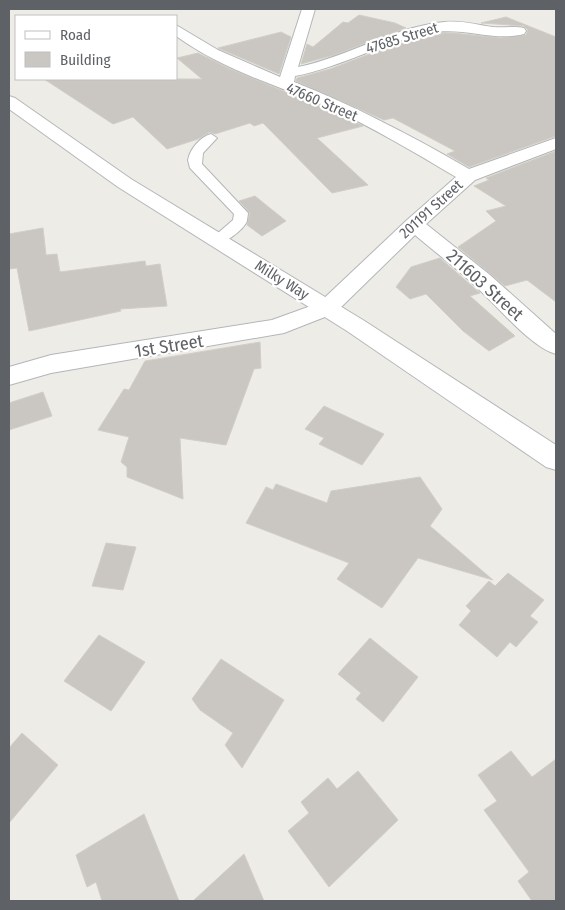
<svg xmlns="http://www.w3.org/2000/svg" width="565" height="910" font-family="'Fira Sans Condensed',sans-serif">
<rect width="100%" height="100%" fill="#eeece6"/>
<!-- building -->
<g fill="#cac7c3" stroke="#d2cec5">
<polygon points="359,15 395,23 406,28 334,55 301,64 307,44 313,47 343,22 348,23"/>
<polygon points="506,17 556,37 556,136 469,167 447,154 455,151 393,118 384,120 296,81 297,78 330,69 396,44 423,36 427,38 444,33 453,33 501,38 526,35 528,30 524,26 481,23"/>
<polygon points="281,32 291,37 279,74 218,48"/>
<polygon points="198,53 230,69 327,109 363,126 317,138 368,185 332,193 263,123 254,126 250,123 215,134 210,132 198,139 167,149 133,117 113,124 44,79 202,79 177,58"/>
<polygon points="556,151 556,302 527,280 505,286 458,247 496,221 486,211 506,206 474,186 489,180 486,178"/>
<polygon points="255,196 286,221 262,236 247,225 250,213 239,201"/>
<polygon points="43,228 46,255 57,254 60,272 145,261 146,266 160,264 167,306 120,309 121,311 29,331 17,268 9,269 9,234"/>
<polygon points="440,258 480,293 470,296 515,336 489,351 463,331 426,294 410,299 396,287 411,267"/>
<polygon points="260,342 261,368 254,369 226,445 180,438 183,499 127,477 127,467 121,462 129,437 98,430 124,389 129,390 145,361"/>
<polygon points="43,392 52,416 9,430 9,403"/>
<polygon points="324,406 384,434 362,465 319,444 324,438 305,429"/>
<polygon points="420,477 442,509 430,526 493,580 418,558 382,608 337,579 349,563 246,523 266,487 273,490 276,484 327,503 331,491"/>
<polygon points="106,543 136,547 123,590 92,586"/>
<polygon points="508,573 544,600 530,616 538,622 516,647 510,642 497,657 459,625 471,611 466,606 489,581 495,586"/>
<polygon points="99,635 145,662 111,711 64,681"/>
<polygon points="370,638 418,677 383,722 356,699 361,693 338,674"/>
<polygon points="221,659 284,700 242,768 225,745 233,733 200,710 192,699"/>
<polygon points="22,733 58,765 9,823 9,748"/>
<polygon points="511,751 532,777 556,759 556,901 532,901 518,881 529,872 484,810 497,801 478,775"/>
<polygon points="358,771 398,820 329,887 288,831 309,813 301,802 328,778 337,789"/>
<polygon points="144,814 179,901 102,901 96,882 87,887 76,855"/>
<polygon points="244,854 264,901 193,901"/>
</g>
<g fill="none" stroke-linecap="round" stroke-linejoin="round">
<!-- service casing -->
<g stroke="#b3b6b9" stroke-width="2">
<path id="service" d="M 211,134 L 217,138 L 203,153 L 202,164 L 248,213 C 248,214 247,220 247,221 C 243,231 222,246 213,243 L 210,240 L 233,220 L 234,214 L 190,168 L 188,160 C 190,149 200,137 211,134 Z"/>
</g>
<!-- minor casing -->
<g stroke="#b3b6b9" stroke-width="2">
<path id="minor" d="M 302,9 L 315,9 L 298,67 C 348,57 393,27 444,22 C 461,20 477,25 493,27 C 503,28 514,26 524,28 L 526,31 L 524,34 C 493,42 462,26 429,33 C 383,42 342,67 295,76 L 294,82 C 355,106 412,136 469,169 L 556,138 L 556,149 L 475,180 L 426,224 L 490,275 L 556,334 L 556,354 C 531,348 495,303 474,285 C 455,267 434,251 415,235 L 335,313 L 284,333 L 51,373 L 9,385 L 9,367 L 51,355 L 272,320 L 319,303 L 407,220 L 456,177 C 414,152 372,127 328,107 C 276,85 223,70 176,36 L 176,25 L 218,50 L 280,77 Z"/>
</g>
<!-- tertiary casing -->
<g stroke="#b3b6b9" stroke-width="2">
<polygon id="tertiary" points="9,96 15,98 131,179 363,320 556,445 556,470 546,467 347,331 118,187 9,109"/>
</g>
<!-- service -->
<use href="#service" fill="#fff" fill-rule="evenodd"/>
<!-- minor -->
<use href="#minor" fill="#fff" fill-rule="evenodd"/>
<!-- tertiary -->
<use href="#tertiary" fill="#fff" fill-rule="evenodd"/>
</g>
<g text-anchor="middle" dominant-baseline="central" stroke-width="4.5" stroke-linejoin="round" paint-order="stroke">
<!-- far-street labels -->
<g font-size="15" fill="#5e6165" stroke="#fff">
<text transform="translate(402 38) rotate(-17)">47685 Street</text>
<text transform="translate(322 102) rotate(23)">47660 Street</text>
<text transform="translate(431 209) rotate(-42)">201191 Street</text>
<text transform="translate(282 280) rotate(32)">Milky Way</text>
</g>
<!-- street labels -->
<g font-size="18" fill="#5e6165" stroke="#fff">
<text transform="translate(485 285) rotate(42)">211603 Street</text>
<text transform="translate(169 346) rotate(-9)">1st Street</text>
</g>
</g>
<!-- border -->
<rect width="565" height="910" fill="none" stroke="#5e6165" stroke-width="20"/>
<!-- legend -->
<rect x="15" y="15" width="162" height="65" fill="#ffffff" stroke="#bfc0c1"/>
<rect x="25" y="31" width="25" height="8" fill="#ffffff" stroke="#bfc0c1"/>
<text x="60" y="40" font-size="15" fill="#5e6165">Road</text>
<rect x="25" y="52" width="25" height="15" fill="#cac7c3" stroke="#bfc0c1"/>
<text x="60" y="65" font-size="15" fill="#5e6165">Building</text>
</svg>
